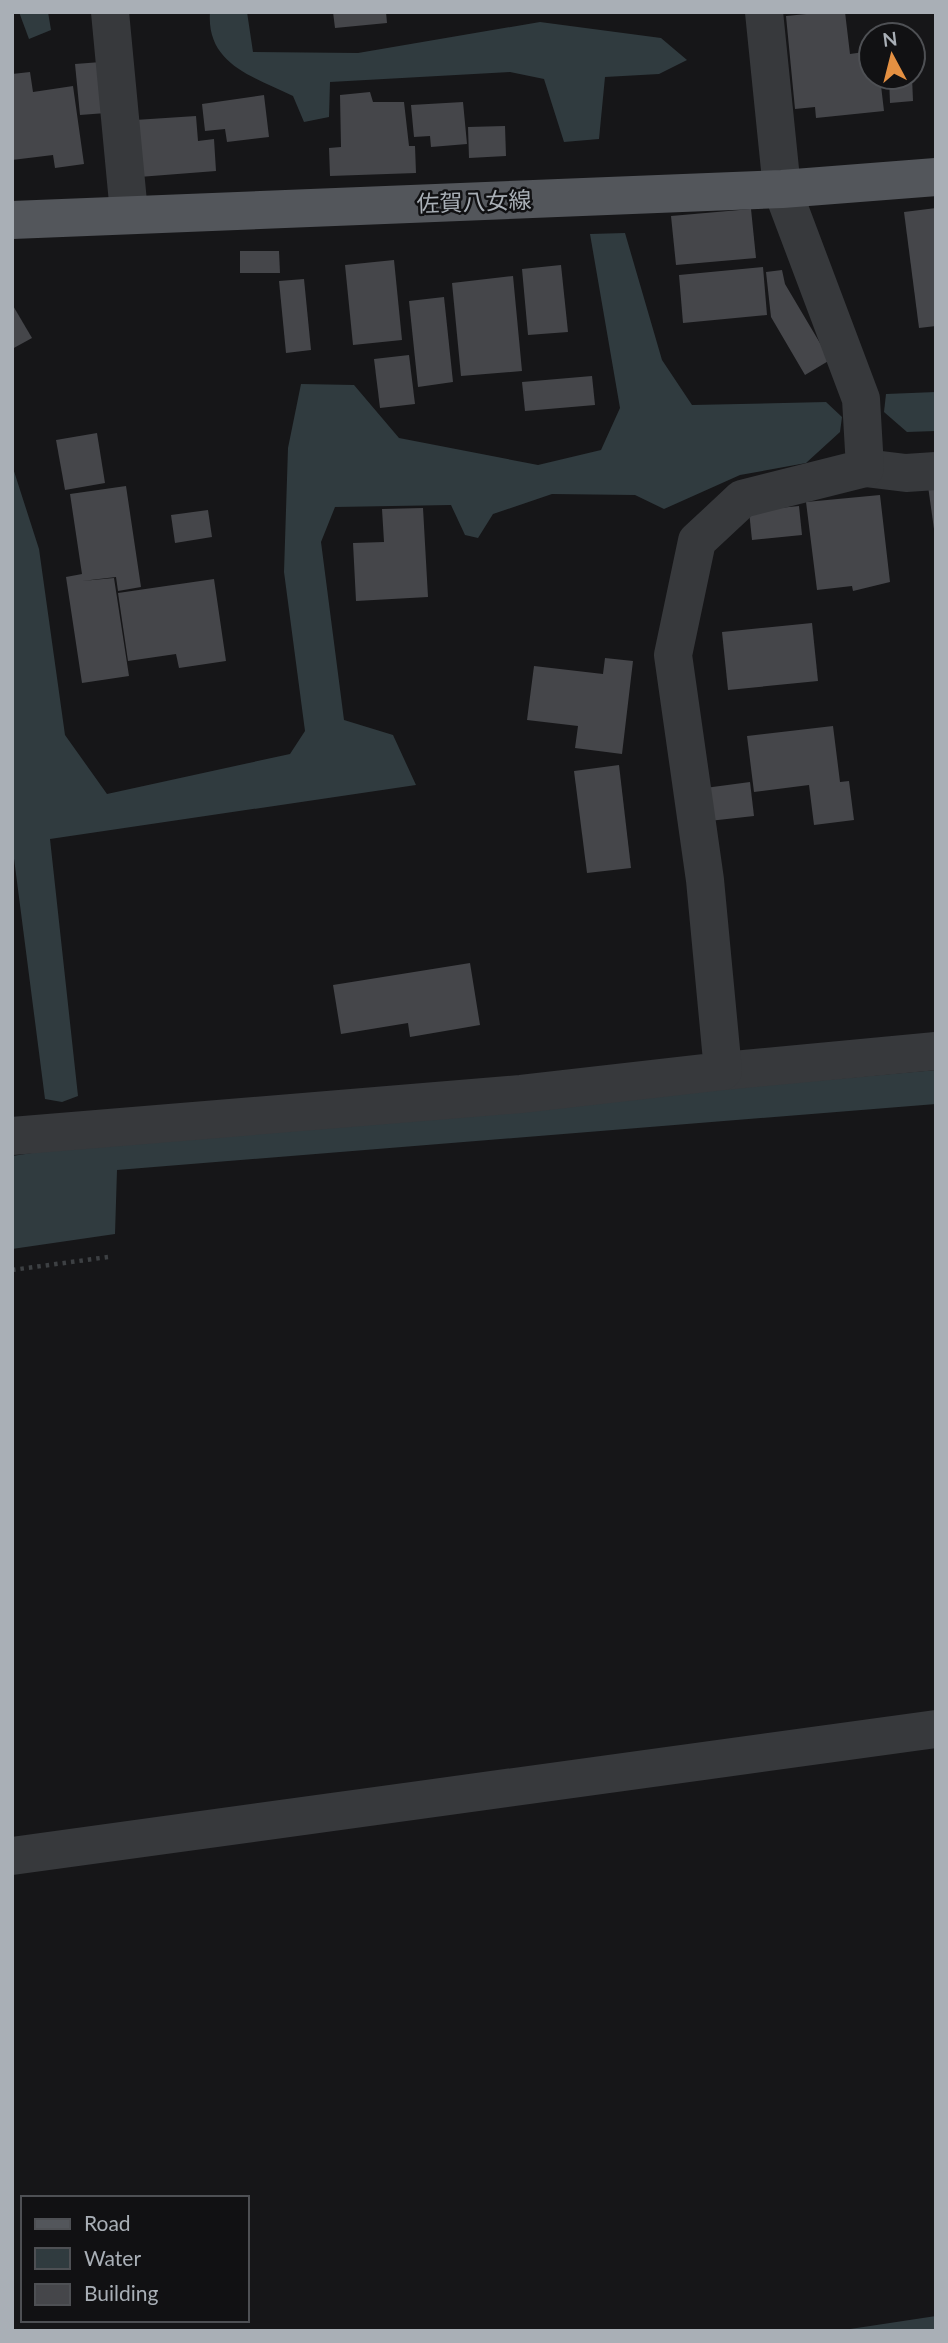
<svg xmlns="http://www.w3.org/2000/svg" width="948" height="2343" font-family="Lato,'Noto Sans JP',sans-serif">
<rect width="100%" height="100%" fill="#161618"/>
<!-- water -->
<g fill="#303b3f">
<polygon points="19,12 48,12 51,30 29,39"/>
<path d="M 210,12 L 247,12 L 253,52 L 358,53 L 540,22 L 661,38 L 687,60 L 659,74 L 605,77 L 599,139 L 564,142 L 544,79 L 510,72 L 330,82 L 329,117 L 304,122 L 293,96 C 255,77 206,65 210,12 Z"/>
<polygon points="625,233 662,360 692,405 826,402 842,417 840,432 806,463 740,475 664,509 635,495 552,494 493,514 478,538 465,535 451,505 335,507 321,542 344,720 393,735 416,785 50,839 78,1096 62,1102 45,1099 12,843 12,465 39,549 65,735 107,794 290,754 305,731 284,572 288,448 301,384 354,385 399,438 538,465 601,450 620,408 590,234"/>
<polygon points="936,392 936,431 907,432 884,412 886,394"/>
<polygon points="936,1070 936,1104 117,1170 115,1234 12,1249 12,1156 65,1148"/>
<polygon points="936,2316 936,2331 837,2331"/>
</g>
<!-- building -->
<g fill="#45464a">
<polygon points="333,12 386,12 387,23 335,28"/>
<polygon points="827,12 845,12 850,54 871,51 871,77 880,77 884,111 816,118 815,107 795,109 786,16"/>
<polygon points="910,27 910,35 876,35 876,29"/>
<polygon points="101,62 106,113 80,115 75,64"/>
<polygon points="30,72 33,92 73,86 84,164 55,168 53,155 12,160 12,74"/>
<polygon points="889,77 912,77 913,101 890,103"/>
<polygon points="370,92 373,102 404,102 409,146 415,146 416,173 330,176 329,148 341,147 340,95"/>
<polygon points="264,95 269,137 227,142 225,129 205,131 202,104"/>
<polygon points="463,102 467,144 431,147 430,136 414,137 411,105"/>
<polygon points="196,116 198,141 214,139 216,171 139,177 135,120"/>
<polygon points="505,126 506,156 469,158 468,127"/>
<polygon points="936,208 936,326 919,328 904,212"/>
<polygon points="751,209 756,258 676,265 671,216"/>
<polygon points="240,251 279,251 280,273 240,273"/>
<polygon points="394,260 402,340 353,345 345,265"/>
<polygon points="561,265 568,332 528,335 522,269"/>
<polygon points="763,267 767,315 683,323 679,275"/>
<polygon points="782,270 785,284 830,360 805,375 771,317 766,272"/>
<polygon points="513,276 522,371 461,376 452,283"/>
<polygon points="304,279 311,350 286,353 279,281"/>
<polygon points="444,297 453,382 418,387 409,301"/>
<polygon points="12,304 32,338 12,349"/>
<polygon points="409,355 415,404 380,408 374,359"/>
<polygon points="592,376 595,405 525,411 522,382"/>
<polygon points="97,433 105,483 65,490 56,440"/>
<polygon points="936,485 936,529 934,529 928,486"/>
<polygon points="126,486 141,587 118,591 116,577 82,581 114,578 129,676 82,683 66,577 82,574 70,494"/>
<polygon points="880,495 890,582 853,591 852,586 817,590 806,502"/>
<polygon points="799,506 802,535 752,540 749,511"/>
<polygon points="423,508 428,597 356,601 353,543 384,542 382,509"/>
<polygon points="208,510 212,537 175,543 171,515"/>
<polygon points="214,579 226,661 179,668 176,654 128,661 118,593"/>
<polygon points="812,623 818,681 728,690 722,632"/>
<polygon points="605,658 633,661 622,754 575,748 578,726 527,720 534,666 603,674"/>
<polygon points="833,726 840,782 849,781 854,820 814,825 809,785 754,792 747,736"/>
<polygon points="619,765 631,868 587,873 574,771"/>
<polygon points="750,782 754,816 709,821 705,788"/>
<polygon points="470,963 480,1025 410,1037 408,1023 341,1034 333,985"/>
</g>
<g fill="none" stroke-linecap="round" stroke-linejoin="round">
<!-- path -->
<polyline stroke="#3d4043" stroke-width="4.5" stroke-dasharray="3.5 5" stroke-linecap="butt" points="12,1270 108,1257"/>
<!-- minor -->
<g stroke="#37393c" stroke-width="38">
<polyline points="110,12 129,213"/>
<polyline points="865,468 906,473 936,471"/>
<polyline points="723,1071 936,1051"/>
<polyline points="12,1136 521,1094 723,1071 705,880 673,655 697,541 742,499 865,468 861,399 782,189 764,12"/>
<polyline points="12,1856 936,1729"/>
</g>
<!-- primary -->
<polyline stroke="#53565b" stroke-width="38" points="12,220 782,189 936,177"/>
</g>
<g text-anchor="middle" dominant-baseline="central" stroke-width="5" stroke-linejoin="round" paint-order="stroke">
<!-- street labels -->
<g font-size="23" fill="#a9afb6" stroke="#111113">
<text transform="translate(474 201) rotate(-2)">佐賀八女線</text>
</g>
</g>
<!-- border -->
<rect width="948" height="2343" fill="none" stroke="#a9afb6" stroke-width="28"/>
<!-- legend -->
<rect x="21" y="2196" width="228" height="126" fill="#111113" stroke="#4e5054" stroke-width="2"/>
<rect x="35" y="2219" width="35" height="10" fill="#53565b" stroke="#4e5054" stroke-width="2"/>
<text x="84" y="2231" font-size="21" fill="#a9afb6">Road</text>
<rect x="35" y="2248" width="35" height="21" fill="#303b3f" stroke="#4e5054" stroke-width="2"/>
<text x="84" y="2266" font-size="21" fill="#a9afb6">Water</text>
<rect x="35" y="2284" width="35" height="21" fill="#45464a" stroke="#4e5054" stroke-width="2"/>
<text x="84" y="2301" font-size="21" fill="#a9afb6">Building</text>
<!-- north arrow -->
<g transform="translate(892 56) rotate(353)"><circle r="33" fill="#111113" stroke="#4e5054" stroke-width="2"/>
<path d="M0-5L12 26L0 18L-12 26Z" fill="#e49042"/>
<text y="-10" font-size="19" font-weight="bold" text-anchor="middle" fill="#a9afb6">N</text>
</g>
</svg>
